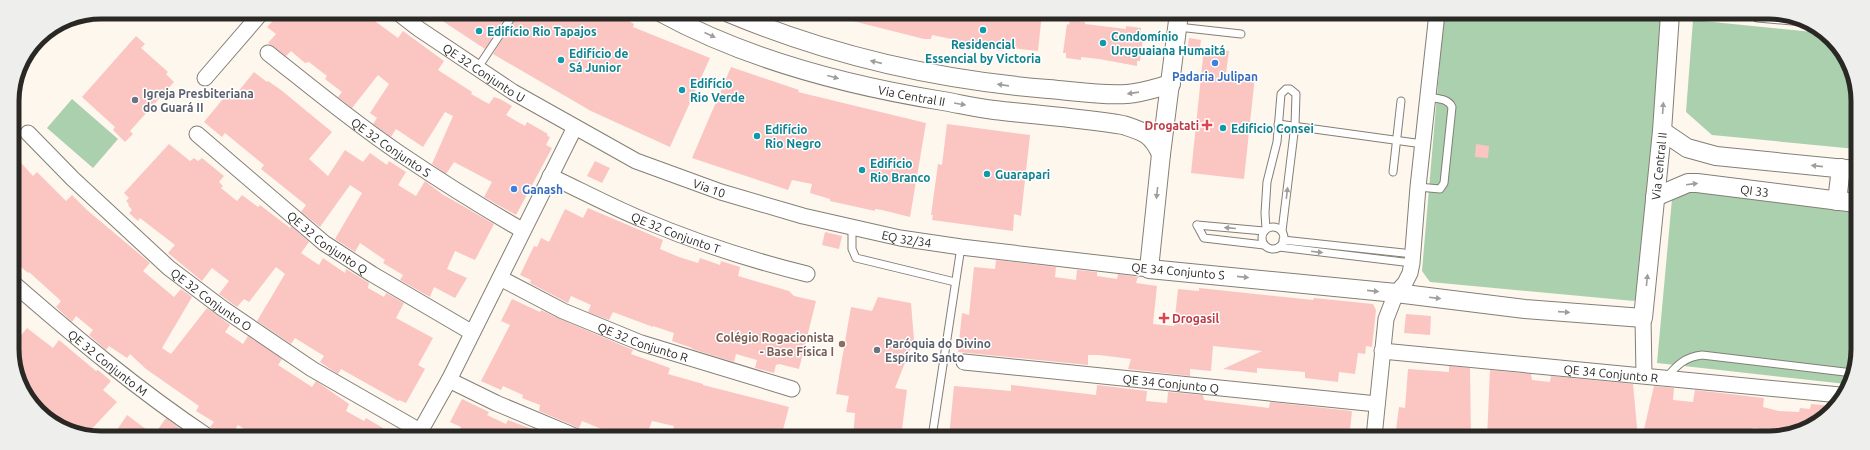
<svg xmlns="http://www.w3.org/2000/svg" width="1870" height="450" font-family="Ubuntu,sans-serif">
<rect width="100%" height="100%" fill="#fef7ed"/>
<!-- green -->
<g fill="#abd0ae">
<polygon points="1444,13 1665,14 1642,292 1634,301 1430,282 1422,271"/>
<polygon points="1693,20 1823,33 1832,38 1856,84 1856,149 1712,135 1686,112"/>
<polygon points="72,99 118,139 93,168 47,128"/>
<polygon points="1697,189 1856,206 1856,366 1846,384 1657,363 1672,199"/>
</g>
<!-- building -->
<g fill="#fbc5c2">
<polygon points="281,12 378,12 372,19 398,38 403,31 444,61 438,70 472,92 471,94 489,104 494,97 500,99 512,106 506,115 525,126 527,122 548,134 547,136 550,137 546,145 552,148 516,215 484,197 492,182 454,162 446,174 432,164 453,116 445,112 423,147 396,129 391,137 373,124 377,118 370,113 389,84 378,75 352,108 338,97 342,92 325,79 327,76 309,62 305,63 291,51 286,56 268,43 276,34 267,27"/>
<polygon points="429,12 509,12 485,49"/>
<polygon points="520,12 615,13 634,24 633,27 710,58 670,147 591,111 493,54"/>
<polygon points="838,13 1042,13 1038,51 1002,47 1002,51 960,44 961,41 932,35 931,39 924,39 837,17"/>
<polygon points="1070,20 1085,22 1085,24 1126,29 1126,26 1141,28 1141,33 1144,33 1140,61 1137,61 1137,66 1099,59 1081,57 1081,60 1066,58 1066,53 1063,53 1067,24 1069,25"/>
<polygon points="136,36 145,44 141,48 168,72 166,74 174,82 130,131 133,134 125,142 113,130 115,127 82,97"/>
<polygon points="1189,38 1201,40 1199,56 1187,54"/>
<polygon points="1204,48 1229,51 1226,73 1255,76 1244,179 1191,173"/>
<polygon points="731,67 799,90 798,92 926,123 910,217 882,210 875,209 875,211 830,201 830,199 810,193 812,184 792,180 788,190 692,158"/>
<polygon points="254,72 267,82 268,81 281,90 332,132 309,159 328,176 345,150 363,162 370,153 387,165 389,161 406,172 398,185 416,196 425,181 442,194 494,224 475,260 455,251 447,269 467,278 455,298 434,287 430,297 400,280 403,275 383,263 385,260 360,243 355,252 335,239 362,193 350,185 320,227 301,212 306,205 261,169 264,165 225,133 222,137 204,122 227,94 233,98"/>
<polygon points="947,124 1030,135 1021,216 1014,214 1013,231 932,220 933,215 931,215 938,164 942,165"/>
<polygon points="169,144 190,161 194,158 198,161 202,158 224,176 219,182 223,186 221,188 237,201 242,195 258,207 260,205 290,228 291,226 309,242 301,253 319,265 323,258 345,273 346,269 369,283 368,288 384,297 386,293 390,295 404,303 396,318 433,338 418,365 425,369 406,403 399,400 398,401 341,369 338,374 320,362 324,356 295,338 291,344 257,321 285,274 276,267 249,302 244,299 237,307 219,294 229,281 212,268 202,281 168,253 175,245 140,218 138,221 129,213 132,210 128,205 129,204 126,201 129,198 124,193"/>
<polygon points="1476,144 1489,146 1488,158 1475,157"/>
<polygon points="13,154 33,176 37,172 66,201 72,195 87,210 150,263 143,271 174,297 181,289 192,297 162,348 171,354 207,308 230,325 225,332 243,344 248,336 282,359 278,365 312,387 316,381 349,404 346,411 364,421 366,418 398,437 260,436 253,432 252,434 238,425 231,436 224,436 210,427 214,422 196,411 199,406 146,369 130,354 127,358 109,346 106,350 89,335 93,330 76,316 72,322 56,307 61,301 29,272 28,273 13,260"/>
<polygon points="595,161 610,168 602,183 587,176"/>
<polygon points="588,208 663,240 660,249 679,257 698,263 700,258 720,265 721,261 740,267 738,276 789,291 794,296 816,301 799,369 779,364 776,365 774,373 755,368 757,360 736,354 734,362 692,349 692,348 672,341 674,333 653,326 653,327 613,312 609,320 588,312 591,305 571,296 568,303 530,283 531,280 520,275 534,246 537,247 541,238 549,242 565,209 583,218"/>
<polygon points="825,232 842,236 839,249 822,245"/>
<polygon points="996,260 1056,267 1055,277 1076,280 1077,270 1097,272 1097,276 1117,279 1118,274 1138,277 1136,283 1157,286 1153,324 1174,326 1178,289 1199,291 1199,288 1313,300 1314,298 1373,304 1376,310 1372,347 1366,346 1365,354 1358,353 1355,374 1339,372 1338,382 1305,378 1305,372 1257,368 1257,373 1223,369 1262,351 1213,346 1211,371 1190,369 1190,376 1128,369 1131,359 1099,355 1088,355 1088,365 958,352 962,313 969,315 974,267 995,269"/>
<polygon points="878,297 911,303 914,340 895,388 907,390 901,437 853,437 855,413 846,412 849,396 836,394 851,307 872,311"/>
<polygon points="512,299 540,312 541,310 560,319 633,350 631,354 670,368 668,374 703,384 703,385 789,407 781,437 671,437 674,426 652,421 646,437 621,437 582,421 579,428 539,411 540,405 522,398 523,395 503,386 501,390 481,381 510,325 501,321"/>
<polygon points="1406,314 1431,316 1430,335 1404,333"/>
<polygon points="27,328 53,348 59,340 96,371 98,370 111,381 103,390 117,402 85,436 38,412 14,368 14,344"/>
<polygon points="1449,366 1470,368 1471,438 1395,437 1399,407 1405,408 1408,369 1449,372"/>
<polygon points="1490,370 1531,374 1532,380 1550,382 1551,376 1633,384 1638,438 1487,438"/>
<polygon points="1011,385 1096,395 1097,385 1147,391 1146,401 1167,403 1168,392 1203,395 1204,400 1269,408 1270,402 1352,411 1350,430 1347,430 1347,437 1246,437 1224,435 1223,437 949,437 954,386 1011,391"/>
<polygon points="1654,386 1674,388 1673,400 1693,402 1695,390 1764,398 1763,407 1779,411 1799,412 1800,408 1810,409 1811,404 1833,406 1827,416 1776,437 1776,431 1753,428 1752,438 1642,438"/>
<polygon points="462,399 489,412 487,415 506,424 508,420 553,437 456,437 461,427 450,422"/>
<polygon points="127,415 154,435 166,418 179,428 173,436 113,436"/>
</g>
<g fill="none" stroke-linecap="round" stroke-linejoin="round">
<!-- service casing -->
<g stroke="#847f76" stroke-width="9">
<g id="service">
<polyline points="1178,27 1241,34"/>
<polyline points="477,69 515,12"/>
<polyline points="1278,124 1423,144"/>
<polyline points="1393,172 1401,101"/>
<path d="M 1418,187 L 1440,189 L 1444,183 L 1452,107 C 1448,98 1437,99 1427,97"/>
<polyline points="1197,225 1204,238 1264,245"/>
<polyline points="1197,225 1264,231"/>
<circle cx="1273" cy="238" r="11"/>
<polyline points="852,228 852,249 856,258 955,282"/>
<polyline points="1266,229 1265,213 1267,182 1277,142 1281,94 1286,89 1290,89 1296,94 1295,125 1282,231"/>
<polyline points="1283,240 1413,254"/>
<polyline points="1279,247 1412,263"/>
<path d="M 1666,378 C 1677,365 1685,357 1702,355 L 1853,373"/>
<polyline points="932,437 961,247"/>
</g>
</g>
<!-- minor casing -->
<g stroke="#847f76" stroke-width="17">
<g id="minor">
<path id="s1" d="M 397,12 L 419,29 L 513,92 L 636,161 L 721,192 L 803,216 L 900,238 L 961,247 L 1149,269"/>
<polyline points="1758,14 1793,17"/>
<path id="s2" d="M 268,53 C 311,87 353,122 399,153 C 439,180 480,206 522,230"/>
<polyline points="205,78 262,12"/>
<path id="s3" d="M 28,133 L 73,179 L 169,268 L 222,308 L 312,369 L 420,431"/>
<path id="s4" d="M 197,134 L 324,243 L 372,274 L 471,332"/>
<path id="s5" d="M 550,176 C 580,190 610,206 641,219 C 695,242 750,260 807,274"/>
<path id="s6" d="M 500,278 L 563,311 L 641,343 L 792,389"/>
<path id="s7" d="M 13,283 C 75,337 138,390 207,436"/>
<polyline points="1643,318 1644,375"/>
<path id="s8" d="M 1382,351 L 1840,395"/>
<path id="s9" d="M 964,362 L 1377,404"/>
<polyline points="449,380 496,403 577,437"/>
<polyline points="417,437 449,380 575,127"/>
<polyline points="1374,437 1386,319 1396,293 1405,283 1410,273 1412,263 1418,187 1437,13"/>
</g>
</g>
<!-- tertiary casing -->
<g stroke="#847f76" stroke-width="20">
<g id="tertiary">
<path id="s10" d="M 662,13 C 746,59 850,86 943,101 C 960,104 977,108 994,110 C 1037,115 1080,118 1123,125 C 1144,132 1151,133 1161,154"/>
<path d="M 729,13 C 831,56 938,80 1048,89 C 1074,91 1101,96 1127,94 C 1142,93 1156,88 1171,84"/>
<path id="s11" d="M 1179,13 L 1161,154 L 1149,269 L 1396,293 L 1525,309 L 1643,318 L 1662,131 L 1670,14"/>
<polyline points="1662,131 1687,148 1716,156 1856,170"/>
<path id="s12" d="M 1655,197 L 1688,183 L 1697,183 L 1856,203"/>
<polyline points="1837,201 1841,168"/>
</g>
</g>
<!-- service -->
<use href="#service" stroke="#fff" stroke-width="7"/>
<!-- minor -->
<use href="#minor" stroke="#fff" stroke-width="15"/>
<!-- tertiary -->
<use href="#tertiary" stroke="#fff" stroke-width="18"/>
</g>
<!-- one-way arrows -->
<defs><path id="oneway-solid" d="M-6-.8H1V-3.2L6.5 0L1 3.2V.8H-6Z"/></defs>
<g fill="#9f9e9c">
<use href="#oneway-solid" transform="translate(710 35) rotate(24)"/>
<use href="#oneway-solid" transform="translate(876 62) rotate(-167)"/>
<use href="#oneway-solid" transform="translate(833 77) rotate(15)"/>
<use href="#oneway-solid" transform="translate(1003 85) rotate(-172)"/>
<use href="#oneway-solid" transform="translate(1133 93) rotate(172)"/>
<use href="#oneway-solid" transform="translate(960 104) rotate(10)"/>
<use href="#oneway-solid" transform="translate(1663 108) rotate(-86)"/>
<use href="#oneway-solid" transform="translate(1817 166) rotate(-174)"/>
<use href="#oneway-solid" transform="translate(1692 184) rotate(-7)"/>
<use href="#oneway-solid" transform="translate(1157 193) rotate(96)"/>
<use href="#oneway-solid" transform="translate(1287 193) rotate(-83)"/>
<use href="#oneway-solid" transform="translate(1230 228) rotate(-175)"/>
<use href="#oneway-solid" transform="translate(1317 252) rotate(7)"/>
<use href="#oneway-solid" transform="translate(1243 277) rotate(6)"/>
<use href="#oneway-solid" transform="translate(1647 280) rotate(-84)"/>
<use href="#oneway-solid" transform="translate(1373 291) rotate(6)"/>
<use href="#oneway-solid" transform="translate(1435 298) rotate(7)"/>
<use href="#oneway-solid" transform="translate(1564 312) rotate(4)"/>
</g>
<!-- markers -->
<g fill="#0f9aa8" stroke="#fff" stroke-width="1.5">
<circle cx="983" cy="30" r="4"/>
<circle cx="479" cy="31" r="4"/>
<circle cx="1103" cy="43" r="4"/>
<circle cx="561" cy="60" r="4"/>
<circle cx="682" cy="90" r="4"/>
<circle cx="1223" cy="128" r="4"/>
<circle cx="757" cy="136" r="4"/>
<circle cx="862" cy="170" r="4"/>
<circle cx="987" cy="174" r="4"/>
</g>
<g fill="#3f7fe0" stroke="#fff" stroke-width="1.5">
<circle cx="1215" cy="63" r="4"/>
<circle cx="514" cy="189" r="4"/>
</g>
<g fill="#6b7280" stroke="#fff" stroke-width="1.5">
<circle cx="135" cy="100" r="4"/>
<circle cx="877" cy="350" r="4"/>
</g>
<g fill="#e0444e" stroke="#fff" stroke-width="1.5">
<path d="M1205 119h4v4h4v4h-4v4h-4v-4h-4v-4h4z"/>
<path d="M1162 312h4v4h4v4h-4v4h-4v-4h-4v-4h4z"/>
</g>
<circle fill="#8d6e63" stroke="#fff" stroke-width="1.5" cx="842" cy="344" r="4"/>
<g text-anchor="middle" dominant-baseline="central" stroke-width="3" stroke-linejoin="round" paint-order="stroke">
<!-- culture labels -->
<g font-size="12" font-weight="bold" fill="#0d838f" stroke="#fff" text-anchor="start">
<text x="487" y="31">Edifício Rio Tapajos</text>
<text x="1111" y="36">Condomínio<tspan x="1111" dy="14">Uruguaiana Humaitá</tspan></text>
<text x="983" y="44" text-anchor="middle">Residencial<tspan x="983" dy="14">Essencial by Victoria</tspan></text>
<text x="569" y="53">Edifício de<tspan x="569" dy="14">Sá Junior</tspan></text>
<text x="690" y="83">Edifício<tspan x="690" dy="14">Rio Verde</tspan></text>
<text x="1231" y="128">Edificio Consei</text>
<text x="765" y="129">Edifício<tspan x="765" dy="14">Rio Negro</tspan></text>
<text x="870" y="163">Edifício<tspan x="870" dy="14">Rio Branco</tspan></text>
<text x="995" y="174">Guarapari</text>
</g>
<!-- street labels -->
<g font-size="12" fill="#2a2824" stroke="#fff">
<text stroke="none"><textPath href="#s1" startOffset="106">QE 32 Conjunto U</textPath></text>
<text stroke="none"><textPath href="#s10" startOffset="264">Via Central II</textPath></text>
<text stroke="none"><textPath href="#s2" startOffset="155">QE 32 Conjunto S</textPath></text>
<text stroke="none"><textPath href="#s11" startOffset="907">Via Central II</textPath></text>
<text stroke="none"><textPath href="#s1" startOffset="360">Via 10</textPath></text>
<text stroke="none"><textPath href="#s12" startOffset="103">QI 33</textPath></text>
<text stroke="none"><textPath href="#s5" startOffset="138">QE 32 Conjunto T</textPath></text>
<text stroke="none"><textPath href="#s1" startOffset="564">EQ 32/34</textPath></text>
<text stroke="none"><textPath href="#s4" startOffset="170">QE 32 Conjunto Q</textPath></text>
<text transform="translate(1178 271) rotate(5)">QE 34 Conjunto S</text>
<text stroke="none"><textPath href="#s3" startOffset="248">QE 32 Conjunto O</textPath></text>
<text stroke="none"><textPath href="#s6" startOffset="157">QE 32 Conjunto R</textPath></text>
<text stroke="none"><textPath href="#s7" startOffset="124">QE 32 Conjunto M</textPath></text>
<text stroke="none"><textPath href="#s8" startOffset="230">QE 34 Conjunto R</textPath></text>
<text stroke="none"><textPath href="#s9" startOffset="208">QE 34 Conjunto Q</textPath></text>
</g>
<!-- shop labels -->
<g font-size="12" font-weight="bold" fill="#366cbe" stroke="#fff">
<text x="1215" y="76">Padaria Julipan</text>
<text x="522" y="189" text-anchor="start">Ganash</text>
</g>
<!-- worship labels -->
<g font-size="12" font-weight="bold" fill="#5b616d" stroke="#fff" text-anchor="start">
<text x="143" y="93">Igreja Presbiteriana<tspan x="143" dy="14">do Guará II</tspan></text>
<text x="885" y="343">Paróquia do Divino<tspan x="885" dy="14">Espírito Santo</tspan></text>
</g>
<!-- health labels -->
<g font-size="12" font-weight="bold" fill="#be3a42" stroke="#fff" text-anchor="end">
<text x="1199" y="125">Drogatati</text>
<text x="1172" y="318" text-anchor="start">Drogasil</text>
</g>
<!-- education labels -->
<g font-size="12" font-weight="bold" fill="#785e54" stroke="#fff" text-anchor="end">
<text x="834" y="337">Colégio Rogacionista<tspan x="834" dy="14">- Base Física I</tspan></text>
</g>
</g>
<!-- crop -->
<path d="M0 0H1870V450H0ZM101 19H1769A82 82 0 0 1 1851 101V349A82 82 0 0 1 1769 431H101A82 82 0 0 1 19 349V101A82 82 0 0 1 101 19Z" fill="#eeeeed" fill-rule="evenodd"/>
<path fill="none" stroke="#2a2824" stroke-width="5" d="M101 19H1769A82 82 0 0 1 1851 101V349A82 82 0 0 1 1769 431H101A82 82 0 0 1 19 349V101A82 82 0 0 1 101 19Z"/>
</svg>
